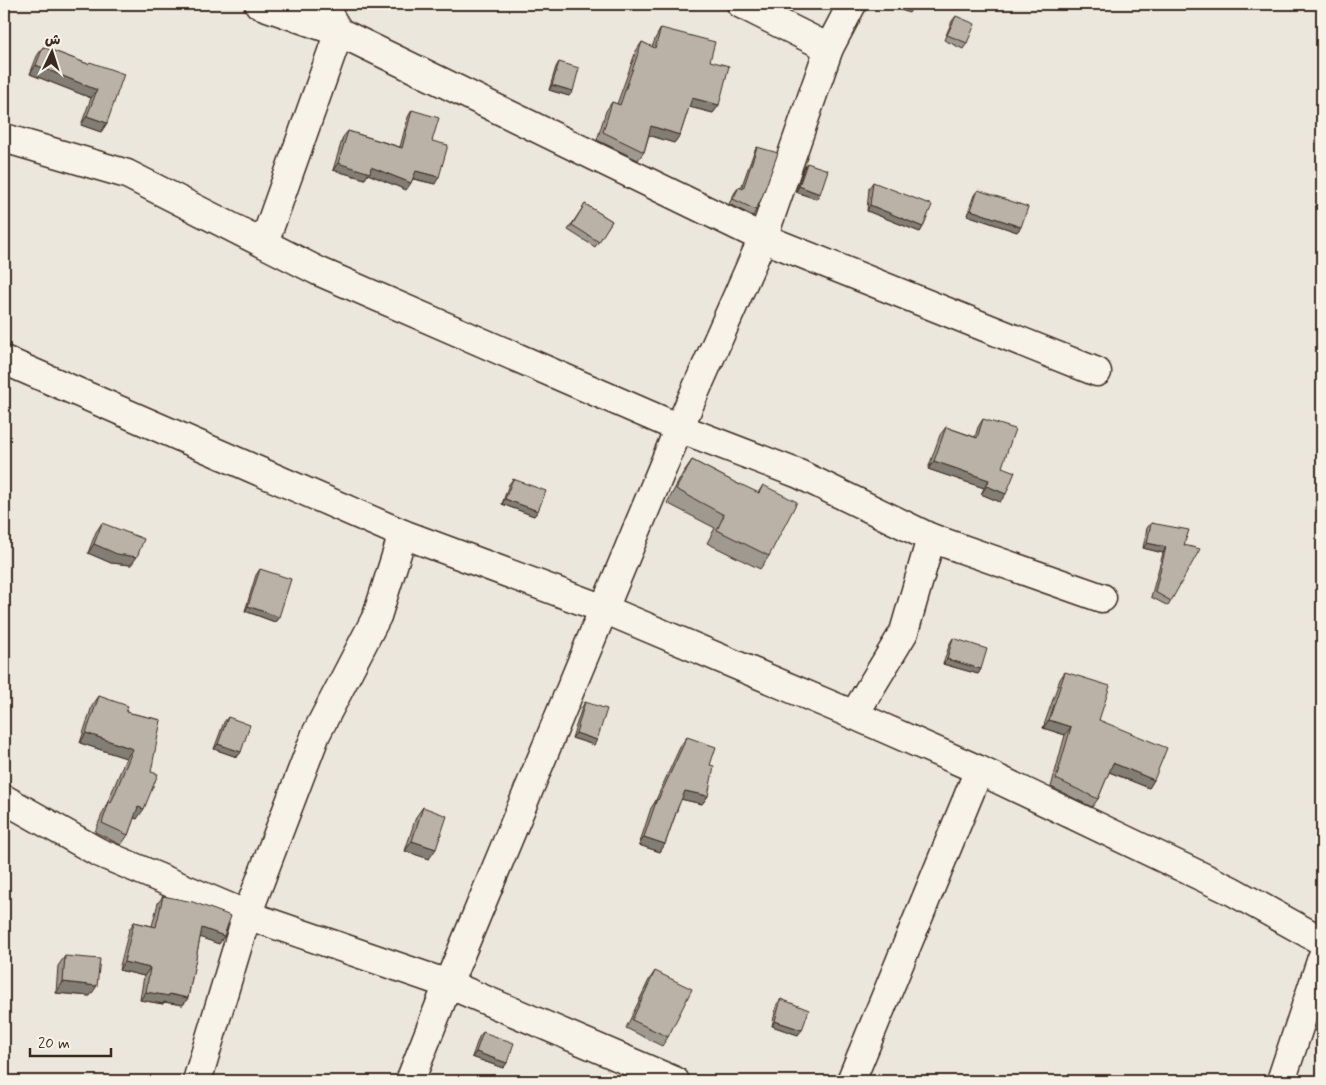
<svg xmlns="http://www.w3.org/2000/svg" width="1326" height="1085" font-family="Mynerve,'Playpen Sans Arabic',sans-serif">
<rect width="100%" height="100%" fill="#ece7dc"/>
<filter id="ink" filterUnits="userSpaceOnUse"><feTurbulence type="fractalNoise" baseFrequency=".02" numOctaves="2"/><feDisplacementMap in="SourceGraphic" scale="10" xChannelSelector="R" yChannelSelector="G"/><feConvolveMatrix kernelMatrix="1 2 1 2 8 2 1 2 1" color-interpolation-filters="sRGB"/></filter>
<g filter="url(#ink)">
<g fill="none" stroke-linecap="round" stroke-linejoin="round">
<!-- minor casing -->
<g stroke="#3b2a1e" stroke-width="31">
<g id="minor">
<polyline points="259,4 339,32 763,238 1097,372"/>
<polyline points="741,4 829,48"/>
<polyline points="4,138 127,174 318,271 679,428 799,474 931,538 1102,598"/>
<polyline points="264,243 339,32 322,4"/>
<polyline points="4,360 403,534 604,609 854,715 979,770 1232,891 1322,941"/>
<polyline points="854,715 904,632 931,538"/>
<polyline points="4,799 98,852 247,915 448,984 675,1081"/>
<polyline points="197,1081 247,915 316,734 377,616 403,534"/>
<polyline points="410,1081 448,984 679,428 763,238 829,48 852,4"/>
<polyline points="851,1081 979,770"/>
<polyline points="1281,1081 1322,958"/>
</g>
</g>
<!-- minor -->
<use href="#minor" stroke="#f7f3e8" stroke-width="28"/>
</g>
<!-- wall -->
<g fill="#a09990" stroke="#3b2a1e">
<polygon points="956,16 967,43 963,49 944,40 952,21"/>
<polygon points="661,28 710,61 719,105 713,113 689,107 680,135 674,143 649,135 644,152 638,160 597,140 606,111 612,102 617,104 636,51 642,42 652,47 656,37"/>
<polygon points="43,47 88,64 90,62 107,123 101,132 81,125 91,98 30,74 37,56"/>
<polygon points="559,62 569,96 549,90 556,67"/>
<polygon points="412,110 432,141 435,184 413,179 406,190 368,174 365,179 333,170 343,137 348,131 400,147 408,117"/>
<polygon points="757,147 756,210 753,216 729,204 735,192 739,187 741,188 754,152"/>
<polygon points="807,163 816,199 796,192 804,168"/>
<polygon points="873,182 923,227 920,232 867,211 869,188"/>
<polygon points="978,190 1021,227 1017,232 967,215 974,195"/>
<polygon points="585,204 612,221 595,247 568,230"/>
<polygon points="983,419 1002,467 1000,502 981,494 984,488 928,469 940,435 946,427 975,437 978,427"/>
<polygon points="692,460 740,485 758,493 763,485 769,556 760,569 707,543 715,528 667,503 683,473"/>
<polygon points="513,479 538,511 534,516 502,504 509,484"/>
<polygon points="102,523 131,565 111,563 88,553 96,532"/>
<polygon points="1151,523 1184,545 1171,601 1168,606 1151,597 1163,553 1143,548 1147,528"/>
<polygon points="260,569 279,617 275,622 245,611 256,575"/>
<polygon points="953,638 981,669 978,674 943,664 950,643"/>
<polygon points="1065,672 1099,720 1154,780 1149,788 1109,772 1098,799 1092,807 1051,787 1065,735 1043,728 1060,679"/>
<polygon points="99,696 126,712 161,720 137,819 134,818 128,835 121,845 95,832 103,812 106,806 126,758 80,743 92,706"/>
<polygon points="585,702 594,745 572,738 582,707"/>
<polygon points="228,717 241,752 237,757 214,749 224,722"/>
<polygon points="687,737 708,796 702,804 681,799 665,844 660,852 639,845 651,808 655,802 681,745"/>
<polygon points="423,807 429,859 405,851 416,817"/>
<polygon points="163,896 224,936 219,944 200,937 188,998 183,1005 164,1002 163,1004 140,1000 144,976 119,970 129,930 134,922 152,926 158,903"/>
<polygon points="65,956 90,996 56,993 58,966"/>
<polygon points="655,971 668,1037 662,1046 626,1028 649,980"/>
<polygon points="781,999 798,1035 772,1026 777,1004"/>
<polygon points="483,1032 507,1063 503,1068 472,1057 479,1037"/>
</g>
<!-- shaded-wall -->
<g fill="#827d75" stroke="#3b2a1e">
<polygon points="891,4 901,4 912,8 909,13 890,6"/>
<polygon points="36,65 97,90 91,98 30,74"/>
<polygon points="552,85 573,91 569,96 549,90"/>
<polygon points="692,98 719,105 713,113 686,106"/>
<polygon points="87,116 107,123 101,132 81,125"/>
<polygon points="651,126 680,135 674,143 645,134"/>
<polygon points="338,163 371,167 411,183 406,190 368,174 365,179 333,170"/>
<polygon points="416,171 439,177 435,184 411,178"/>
<polygon points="799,186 820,194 816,199 796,192"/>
<polygon points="870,205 923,227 920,232 867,211"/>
<polygon points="971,210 1021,227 1017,232 967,215"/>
<polygon points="934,461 989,480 984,488 928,469"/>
<polygon points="987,486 1006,494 1000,502 981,494"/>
<polygon points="505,499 538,511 534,516 502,504"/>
<polygon points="1147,543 1166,547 1163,553 1143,548"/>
<polygon points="94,544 137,557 131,565 111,563 88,553"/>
<polygon points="248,606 279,617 275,622 245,611"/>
<polygon points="947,659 981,669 978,674 943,664"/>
<polygon points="1049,720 1071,727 1065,735 1043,728"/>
<polygon points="86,733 133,749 126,758 80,743"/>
<polygon points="576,733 597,740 594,745 572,738"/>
<polygon points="218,744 241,752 237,757 214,749"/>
<polygon points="1113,763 1154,780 1149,788 1107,771"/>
<polygon points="685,791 708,796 702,804 680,799"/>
<polygon points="138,807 144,809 137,819 131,817"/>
<polygon points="644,837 665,844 660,852 639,845"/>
<polygon points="412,841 436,849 429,859 405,851"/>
<polygon points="202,928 224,936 219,944 196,936"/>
<polygon points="124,962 150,968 144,976 119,970"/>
<polygon points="63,982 97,986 90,996 56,993"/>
<polygon points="146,992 169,994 188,998 183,1005 164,1002 163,1004 140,1000"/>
<polygon points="775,1021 802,1030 798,1035 772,1026"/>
<polygon points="476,1052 507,1063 503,1068 472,1057"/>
</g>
<!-- building -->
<g fill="#bab2a7" stroke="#3b2a1e">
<polygon points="901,4 914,4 912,8"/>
<polygon points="956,16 975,24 967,43 947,35"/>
<polygon points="661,28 715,42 710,61 729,66 719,105 692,98 680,135 651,126 644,152 603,132 612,102 620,105 642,42 655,48"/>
<polygon points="43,47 88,64 90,62 124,74 107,123 87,116 97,90 36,65"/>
<polygon points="559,62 579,68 573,91 552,85"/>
<polygon points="412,110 439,118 432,141 448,145 439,177 416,171 411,183 371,167 370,173 338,163 348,131 402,148"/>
<polygon points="757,147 778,153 762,197 756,210 733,199 739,187 743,189"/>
<polygon points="807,163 828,170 820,194 799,186"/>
<polygon points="873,182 932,205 923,227 870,205"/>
<polygon points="978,190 1028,207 1021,227 971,210"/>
<polygon points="585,204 612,221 599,242 572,225"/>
<polygon points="983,419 1015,429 1002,467 1015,472 1006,494 987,486 989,480 934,461 946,427 977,438"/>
<polygon points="692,460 740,485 740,484 759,493 763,485 797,502 769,556 717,530 724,515 676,489"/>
<polygon points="513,479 546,491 538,511 505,499"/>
<polygon points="102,523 144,539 137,557 117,554 94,544"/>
<polygon points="1151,523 1189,530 1184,545 1200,549 1171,601 1155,592 1166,547 1147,543"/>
<polygon points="260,569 291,579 279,617 248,606"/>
<polygon points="953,638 987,649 981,669 947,659"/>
<polygon points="1065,672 1110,686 1099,720 1167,748 1154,780 1113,763 1098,799 1056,779 1071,727 1049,720"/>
<polygon points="99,696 128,706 126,712 161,720 151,772 158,774 144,809 138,807 128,835 102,823 109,802 111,803 133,749 86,733"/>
<polygon points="585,702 607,709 597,740 576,733"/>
<polygon points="228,717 250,725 241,752 218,744"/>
<polygon points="687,737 716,747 710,765 714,766 708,796 685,791 678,807 665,844 644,837 657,799 658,800"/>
<polygon points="423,807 447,816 436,849 412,841"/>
<polygon points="163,896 193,902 231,916 224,936 202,928 188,998 169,994 169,996 146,992 150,968 124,962 134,922 156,927"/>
<polygon points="65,956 100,959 97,986 63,982"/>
<polygon points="655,971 692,989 668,1037 632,1020"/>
<polygon points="781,999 809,1010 802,1030 775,1021"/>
<polygon points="483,1032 514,1043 507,1063 476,1052"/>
</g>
</g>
<!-- margin -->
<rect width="1326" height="1085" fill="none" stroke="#f7f3e8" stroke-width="20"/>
<rect x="10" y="10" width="1306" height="1065" fill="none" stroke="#3b2a1e" stroke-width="2" filter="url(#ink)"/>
<!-- north arrow -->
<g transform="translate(52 52) rotate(4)" stroke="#f7f3e8" stroke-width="4" paint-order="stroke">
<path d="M0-4L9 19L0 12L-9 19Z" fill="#3b2a1e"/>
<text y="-8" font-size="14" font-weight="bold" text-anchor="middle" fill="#3b2a1e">ش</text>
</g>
<!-- scale -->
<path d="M30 1048v8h81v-8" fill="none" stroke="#3b2a1e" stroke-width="2.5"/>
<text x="38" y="1048" font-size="15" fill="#3b2a1e" stroke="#f7f3e8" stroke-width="4" paint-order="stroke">20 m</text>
</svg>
